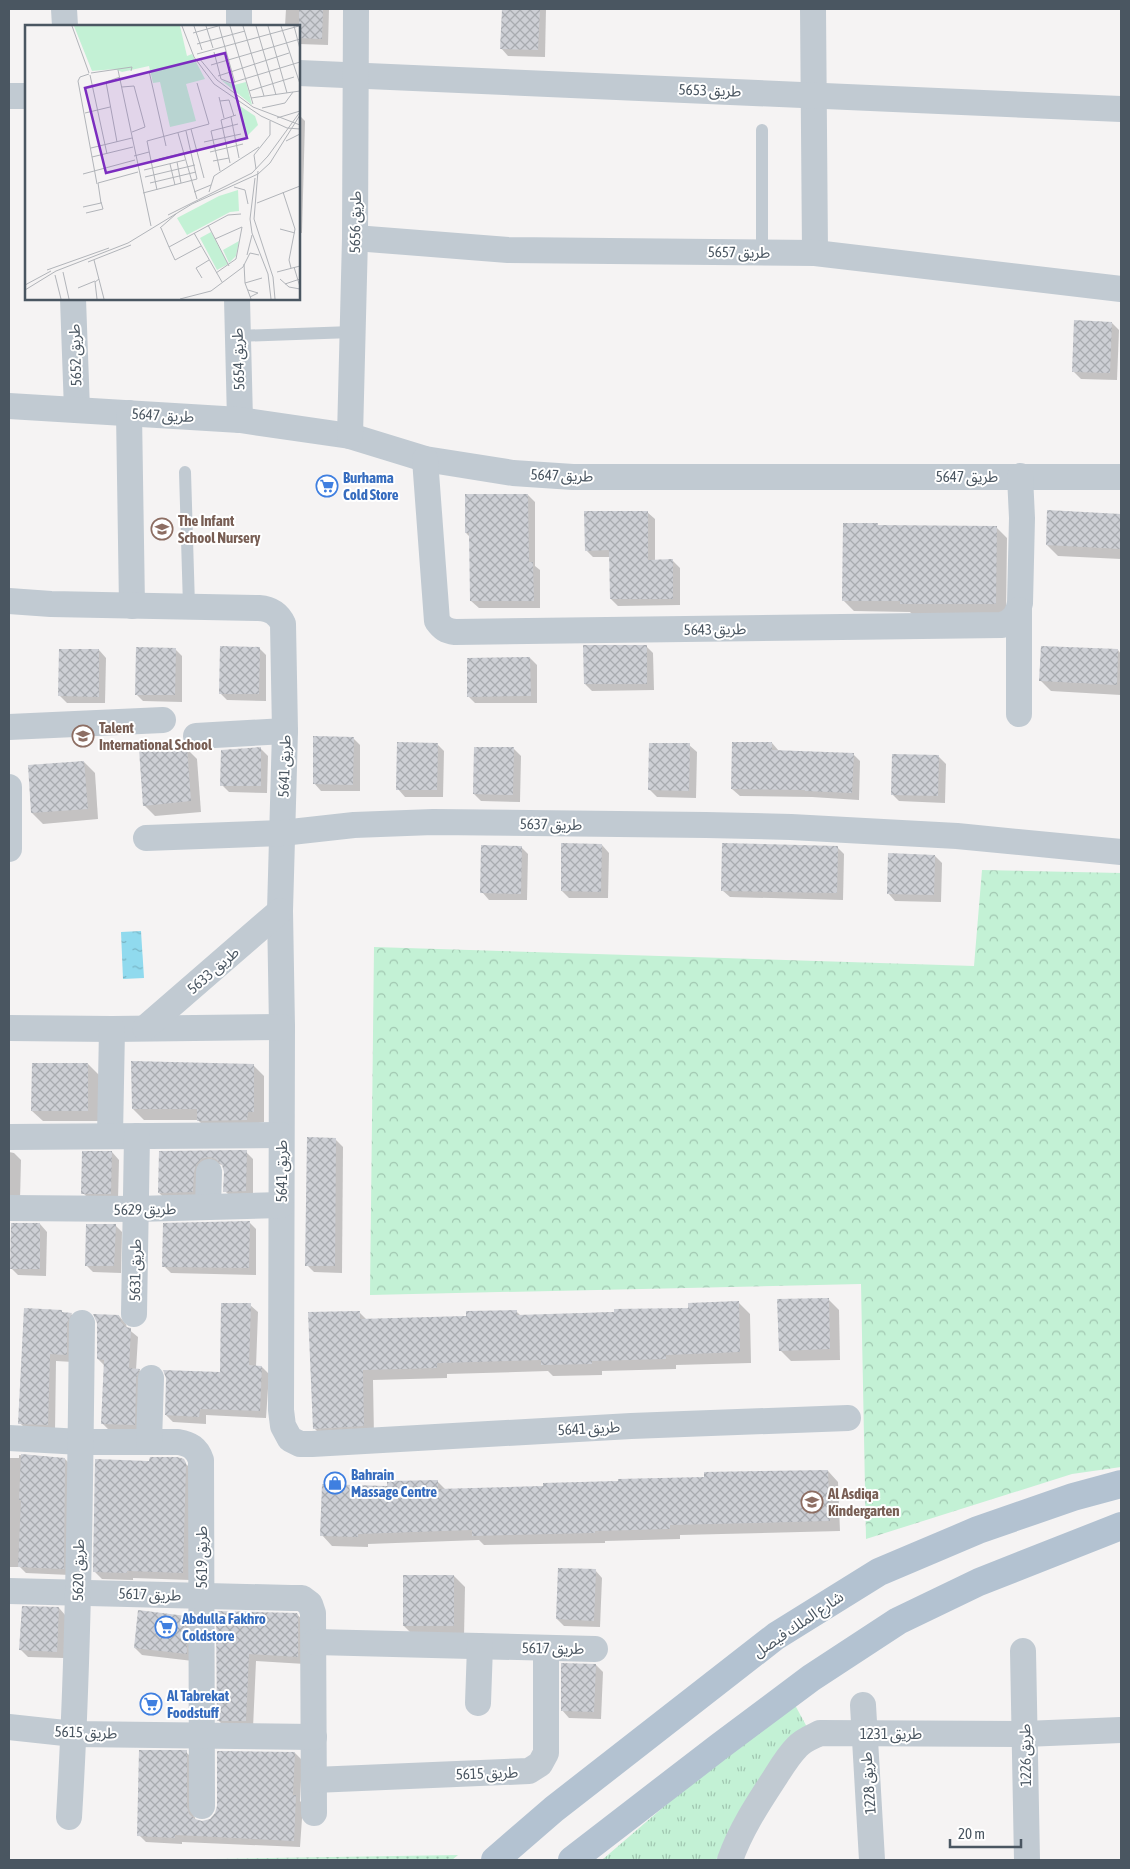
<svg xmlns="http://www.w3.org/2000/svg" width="1130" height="1869" font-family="'Asap Condensed','Noto Sans Arabic',sans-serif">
<defs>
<pattern id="grass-dots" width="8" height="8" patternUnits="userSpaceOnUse" patternTransform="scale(1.25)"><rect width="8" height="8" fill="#c3f1d5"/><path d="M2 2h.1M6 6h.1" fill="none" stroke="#a0c6b0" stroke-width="1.8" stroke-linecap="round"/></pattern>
<pattern id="forest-crowns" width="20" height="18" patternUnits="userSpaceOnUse" patternTransform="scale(1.25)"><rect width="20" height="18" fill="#c3f1d5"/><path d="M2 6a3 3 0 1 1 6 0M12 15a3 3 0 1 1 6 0" fill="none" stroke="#a0c6b0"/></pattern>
<pattern id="park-tufts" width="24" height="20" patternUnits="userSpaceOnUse" patternTransform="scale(1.25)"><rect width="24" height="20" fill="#c3f1d5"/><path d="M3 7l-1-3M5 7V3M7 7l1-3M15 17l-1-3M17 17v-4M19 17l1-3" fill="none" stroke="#a0c6b0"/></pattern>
<pattern id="water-ripples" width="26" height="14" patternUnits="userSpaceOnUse" patternTransform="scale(1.25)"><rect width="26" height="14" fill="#90daee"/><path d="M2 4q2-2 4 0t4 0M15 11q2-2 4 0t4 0" fill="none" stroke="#78b4c4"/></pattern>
<pattern id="building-cross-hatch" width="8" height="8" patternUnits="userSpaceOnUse" patternTransform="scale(1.25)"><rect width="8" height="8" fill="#cdcfd5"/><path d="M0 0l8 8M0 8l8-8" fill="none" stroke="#a8abb0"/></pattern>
</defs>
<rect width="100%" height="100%" fill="#f5f3f3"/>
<!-- grass -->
<polygon fill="url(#grass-dots)" points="458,1855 452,1860 155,1860"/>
<!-- forest -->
<polygon fill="url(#forest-crowns)" points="982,870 1121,873 1121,1467 1072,1474 866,1539 861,1284 370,1295 374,947 974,966"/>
<!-- park -->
<polygon fill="url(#park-tufts)" points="795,1705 808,1729 738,1819 716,1860 602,1860 732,1748"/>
<!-- water -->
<polygon fill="url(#water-ripples)" points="141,931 144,978 123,979 121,932"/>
<!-- shadow -->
<g fill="#0003">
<polygon points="286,9 329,9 328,45 299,44 299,26 285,26"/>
<polygon points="503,9 546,9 545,57 508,56 501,48"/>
<polygon points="299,115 305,121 302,233 299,233"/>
<polygon points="1112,323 1119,330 1117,380 1081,379 1073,371"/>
<polygon points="528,495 535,502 535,566 540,570 540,608 479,608 471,601 471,538 466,533"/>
<polygon points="647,512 655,519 655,561 673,561 680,568 680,605 618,606 611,599 611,557 593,557 586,550"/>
<polygon points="1048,512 1121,515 1121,559 1058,556 1047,545"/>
<polygon points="880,527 996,527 1007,538 1006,614 912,614 910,612 854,611 843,600"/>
<polygon points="646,646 653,653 654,690 592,691 585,684"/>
<polygon points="259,648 266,655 266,701 227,700 220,693"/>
<polygon points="175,649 182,656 182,702 143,701 136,694"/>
<polygon points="99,650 106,658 105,703 67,703 60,696"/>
<polygon points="1118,650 1121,654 1121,695 1051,691 1040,680"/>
<polygon points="530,658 537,665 537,703 475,703 468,696"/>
<polygon points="353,738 360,745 360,791 321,791 314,783"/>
<polygon points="772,743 779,751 853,754 860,761 859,800 812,797 740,796 732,789"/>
<polygon points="437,744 444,751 443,797 405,797 398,789"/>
<polygon points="689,745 697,752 696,798 657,797 650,790"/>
<polygon points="184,746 197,759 201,812 155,816 144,805"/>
<polygon points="261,749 268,756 267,793 229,792 222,785"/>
<polygon points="514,749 521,756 520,802 481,801 474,794"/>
<polygon points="939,757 946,764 945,803 899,801 892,794"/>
<polygon points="84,762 95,773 98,819 43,824 32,813"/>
<polygon points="602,845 609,853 608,898 569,898 562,891"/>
<polygon points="521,847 528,854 527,900 489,900 482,892"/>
<polygon points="837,847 844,854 843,900 730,897 722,890"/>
<polygon points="935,856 942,863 941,902 895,901 888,893"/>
<polygon points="133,1062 253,1065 264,1076 264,1122 209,1131 198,1120 144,1120 133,1109"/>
<polygon points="88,1064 99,1075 98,1121 43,1121 32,1111"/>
<polygon points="336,1140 343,1147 342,1273 314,1272 307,1265"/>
<polygon points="9,1152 14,1153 21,1160 20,1200 9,1200"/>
<polygon points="112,1152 119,1160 118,1200 90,1200 83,1193"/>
<polygon points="160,1152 246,1152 253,1159 253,1198 232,1198 225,1191 224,1165 217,1164 200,1199 167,1200 159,1193"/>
<polygon points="249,1222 256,1229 256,1275 171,1273 164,1266"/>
<polygon points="40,1224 47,1232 46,1276 18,1275 11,1268"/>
<polygon points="115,1225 122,1232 121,1273 93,1272 86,1265"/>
<polygon points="828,1299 839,1310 840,1360 791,1361 780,1350"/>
<polygon points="739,1303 750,1314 751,1363 676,1365 676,1369 602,1371 602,1375 553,1376 548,1371 447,1374 447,1378 373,1380 374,1437 325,1439 314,1428 359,1312 367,1320 467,1318 516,1311 521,1316 689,1309"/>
<polygon points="250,1305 258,1312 256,1367 262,1367 269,1374 266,1418 206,1415 206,1424 173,1422 166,1415 221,1374"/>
<polygon points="61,1311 64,1314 71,1314 78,1321 73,1362 56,1361 55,1432 27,1430 20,1423"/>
<polygon points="119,1316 126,1324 127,1328 138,1337 136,1370 139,1370 146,1377 141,1432 109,1430 102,1423 105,1366 98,1359"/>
<polygon points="19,1455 65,1459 72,1466 70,1575 26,1573 20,1567 9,1567 9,1458 19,1458"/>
<polygon points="182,1460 190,1468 190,1580 133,1578 133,1580 102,1579 95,1572 150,1463"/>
<polygon points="828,1471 838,1482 840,1531 680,1535 680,1539 605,1541 605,1543 484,1545 479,1540 368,1544 368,1547 332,1546 322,1535 388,1488 437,1481 446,1490 544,1487"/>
<polygon points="595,1570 602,1578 600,1627 564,1626 557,1619"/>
<polygon points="454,1576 465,1587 464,1637 415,1637 404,1626"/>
<polygon points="59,1608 66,1616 64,1658 28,1657 21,1650"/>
<polygon points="218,1612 297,1614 304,1622 305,1664 256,1661 253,1728 225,1727 218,1720"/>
<polygon points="186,1617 193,1624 193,1661 142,1655 135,1648"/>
<polygon points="596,1665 603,1672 601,1719 569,1718 562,1710"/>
<polygon points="186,1752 193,1759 194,1815 196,1821 202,1822 211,1820 295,1753 302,1760 300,1801 303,1804 300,1847 182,1842 182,1844 146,1842 139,1835"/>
</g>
<!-- building -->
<g fill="url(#building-cross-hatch)">
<polygon points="299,9 323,9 322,39 299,38"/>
<polygon points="502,9 540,9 538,50 500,49"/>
<polygon points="1074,320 1112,322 1110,373 1072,372"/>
<polygon points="465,494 528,494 529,562 533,562 534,601 470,601 469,533 465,533"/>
<polygon points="1047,510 1121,514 1121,549 1046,545"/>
<polygon points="584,511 648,511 648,560 673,559 673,599 610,599 609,550 585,551"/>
<polygon points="843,523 878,523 878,525 997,526 996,604 900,604 900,601 842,601"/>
<polygon points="583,645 647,645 647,684 584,684"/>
<polygon points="220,646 260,647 259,694 219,694"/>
<polygon points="1041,646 1118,649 1117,685 1039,681"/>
<polygon points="136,647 176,648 175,695 135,695"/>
<polygon points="59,649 99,649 99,697 58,696"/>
<polygon points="530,657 531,696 467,697 467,658"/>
<polygon points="313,736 354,737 353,785 313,784"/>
<polygon points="397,742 438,743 437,790 396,790"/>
<polygon points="732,742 772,742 772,750 854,753 852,793 805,791 805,790 731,789"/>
<polygon points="649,743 690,743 689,791 648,790"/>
<polygon points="184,745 187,747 191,801 143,806 139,749"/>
<polygon points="261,747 261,786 220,786 221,750"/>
<polygon points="474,747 514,747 513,795 473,794"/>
<polygon points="892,754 939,755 938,796 891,795"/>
<polygon points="84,761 88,809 31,813 28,765"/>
<polygon points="561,843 602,844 601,892 561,891"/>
<polygon points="722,843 838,846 837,893 721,891"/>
<polygon points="481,845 522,846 521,894 480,893"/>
<polygon points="888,853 935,855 934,895 887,894"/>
<polygon points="131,1061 254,1064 254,1112 248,1112 247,1120 197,1121 197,1109 132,1109"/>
<polygon points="32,1063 88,1063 88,1111 31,1111"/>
<polygon points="307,1137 336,1138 335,1266 305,1266"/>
<polygon points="247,1150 246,1191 223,1192 224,1172 222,1165 216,1159 209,1157 201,1159 196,1165 194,1172 193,1192 158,1193 159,1151"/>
<polygon points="82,1151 112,1151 111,1194 81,1194"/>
<polygon points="250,1221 249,1268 162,1267 163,1223"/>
<polygon points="11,1223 40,1223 40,1269 10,1269"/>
<polygon points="86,1224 116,1224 114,1266 85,1266"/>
<polygon points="829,1298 830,1349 779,1351 777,1299"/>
<polygon points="739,1301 740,1352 666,1355 666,1359 592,1361 592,1364 541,1365 541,1360 437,1363 437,1368 363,1370 364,1426 313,1429 308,1312 360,1311 360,1319 466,1316 466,1311 517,1310 517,1315 614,1312 614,1309 688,1308 688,1303"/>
<polygon points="221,1303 251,1303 249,1365 262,1366 260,1411 200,1409 199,1417 165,1415 166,1378 163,1370 220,1372"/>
<polygon points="24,1308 62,1310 62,1312 72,1313 67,1323 67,1355 50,1354 48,1425 18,1424"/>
<polygon points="93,1314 119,1315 121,1322 126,1327 131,1328 129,1368 140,1369 136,1378 135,1425 101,1424 104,1360 97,1359 97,1323"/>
<polygon points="21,1454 65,1458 64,1569 18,1567 21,1500 19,1500"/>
<polygon points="150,1457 177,1457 184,1459 186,1463 183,1573 127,1571 127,1573 93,1572 95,1459 149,1461"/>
<polygon points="828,1470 830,1521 670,1525 670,1529 595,1531 595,1533 472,1536 472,1530 358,1534 358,1537 320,1536 322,1484 387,1486 387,1481 438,1480 438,1489 543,1486 543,1483 618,1481 618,1479 704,1477 704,1472"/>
<polygon points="558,1568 596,1569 594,1621 556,1619"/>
<rect x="403" y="1575" width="51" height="51"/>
<polygon points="22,1606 59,1607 57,1652 19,1650"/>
<polygon points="138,1610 186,1616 187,1654 134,1648"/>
<polygon points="216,1611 297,1613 298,1615 298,1657 249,1654 246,1721 217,1721"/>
<polygon points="561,1663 596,1664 594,1712 561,1711"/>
<polygon points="139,1750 187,1750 187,1807 189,1814 195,1819 202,1821 210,1819 215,1813 217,1806 217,1751 295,1752 293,1795 296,1795 294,1841 175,1835 175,1838 137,1836"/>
</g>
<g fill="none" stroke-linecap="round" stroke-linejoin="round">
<!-- lane -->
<g stroke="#c1cad2" stroke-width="12">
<polyline points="762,130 762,252"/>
<polyline points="237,336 352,332"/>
<polyline points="185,472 189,606"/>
</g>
<!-- street -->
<g stroke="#c1cad2" stroke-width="26">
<polyline points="64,9 65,26"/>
<polyline points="239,9 239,26"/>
<polyline points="813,9 815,253"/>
<polyline points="299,73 1121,109"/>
<polyline points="9,96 26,96"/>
<polyline points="355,238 508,250 815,253 1121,289"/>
<polyline points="73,299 77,410"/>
<polyline points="237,299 240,420"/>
<polyline points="9,406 240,420 350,436 425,459 513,473 573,477 1121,477"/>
<polyline points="129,413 132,606"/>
<polyline points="350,436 355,238 356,9"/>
<path d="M 425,459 L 437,621 C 442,628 446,631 455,632 L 1002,625 C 1013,621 1018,615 1020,603 L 1022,518 L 1020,476"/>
<path d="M 9,601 L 51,604 L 259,608 C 271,609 278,613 283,624 L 285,731 L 280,911 L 282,1027 L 281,1410 L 283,1426 L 290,1439 L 300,1444 L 312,1444 L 631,1426 L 848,1418"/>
<polyline points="1019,610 1019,714"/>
<polyline points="9,727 163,720"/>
<polyline points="196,736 285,731"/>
<polyline points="9,787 9,849"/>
<polyline points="146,838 282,833 354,825 433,822 706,825 791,827 957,836 1121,852"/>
<polyline points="9,1028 112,1029 282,1027"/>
<polyline points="145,1028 280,911"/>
<polyline points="110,1136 112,1029"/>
<polyline points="9,1137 281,1135"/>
<polyline points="208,1207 209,1172"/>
<polyline points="9,1208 136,1209 281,1205"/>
<polyline points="134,1314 137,1136"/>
<path d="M 9,1438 L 81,1442 L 178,1442 C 190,1444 197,1448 201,1460 L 202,1806"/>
<polyline points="149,1442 151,1378"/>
<polyline points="9,1591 291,1598 302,1598 310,1604 313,1613 314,1813"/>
<polyline points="315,1642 595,1649"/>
<polyline points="1023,1651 1027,1860"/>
<polyline points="478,1703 480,1646"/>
<polyline points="863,1705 872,1860"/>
<polyline points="9,1727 74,1734 314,1737"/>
<polyline points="314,1780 529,1771 540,1764 546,1753 546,1648"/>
<path d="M 69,1817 C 79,1652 80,1487 82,1323"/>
<path d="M 730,1860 C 740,1831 757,1805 774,1779 C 781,1768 788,1756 797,1747 C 803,1740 812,1737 820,1733 L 1025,1734 L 1121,1730"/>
</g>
<!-- primary -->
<g stroke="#b3c2d1" stroke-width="28">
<polyline points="495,1860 554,1809 776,1636 879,1572 978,1530 1073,1497 1121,1484"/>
<polyline points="572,1860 720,1746 811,1678 898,1621 979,1582 1121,1526"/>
</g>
</g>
<!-- icons -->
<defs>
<g id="supermarket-ring" transform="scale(1.125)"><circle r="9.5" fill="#fff" stroke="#3f7fe0" stroke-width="1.5"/><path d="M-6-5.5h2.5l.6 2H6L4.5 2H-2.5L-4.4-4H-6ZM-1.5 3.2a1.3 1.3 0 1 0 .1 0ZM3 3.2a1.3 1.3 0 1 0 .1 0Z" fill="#3f7fe0"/></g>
<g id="school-ring" transform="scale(1.125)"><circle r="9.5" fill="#fff" stroke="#8d6e63" stroke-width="1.5"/><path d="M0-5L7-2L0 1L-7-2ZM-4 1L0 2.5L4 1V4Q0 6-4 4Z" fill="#8d6e63"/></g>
<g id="shop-ring" transform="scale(1.125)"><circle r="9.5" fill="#fff" stroke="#3f7fe0" stroke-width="1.5"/><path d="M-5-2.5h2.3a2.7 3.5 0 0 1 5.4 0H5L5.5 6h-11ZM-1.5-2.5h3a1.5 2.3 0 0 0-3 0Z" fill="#3f7fe0"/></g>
</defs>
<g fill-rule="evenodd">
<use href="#supermarket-ring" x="327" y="486"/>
<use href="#school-ring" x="162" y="529"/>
<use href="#school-ring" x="83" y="736"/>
<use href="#shop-ring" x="335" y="1483"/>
<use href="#school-ring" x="812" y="1502"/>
<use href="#supermarket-ring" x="166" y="1627"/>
<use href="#supermarket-ring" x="151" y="1704"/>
</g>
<g text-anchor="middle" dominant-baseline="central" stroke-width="4" stroke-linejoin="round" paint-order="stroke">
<!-- street labels -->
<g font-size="15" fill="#4a5661" stroke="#fff">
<text transform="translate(710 90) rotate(2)">طريق 5653</text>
<text transform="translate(355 222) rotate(-89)">طريق 5656</text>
<text transform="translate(739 252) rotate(1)">طريق 5657</text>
<text transform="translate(75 355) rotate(-92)">طريق 5652</text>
<text transform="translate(238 359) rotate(-92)">طريق 5654</text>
<text transform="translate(163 415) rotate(3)">طريق 5647</text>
<text transform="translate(562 475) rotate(2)">طريق 5647</text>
<text x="967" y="476">طريق 5647</text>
<text transform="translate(715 629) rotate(-1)">طريق 5643</text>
<text transform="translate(284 766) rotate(-88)">طريق 5641</text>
<text transform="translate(551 824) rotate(1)">طريق 5637</text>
<text transform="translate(213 970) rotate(-41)">طريق 5633</text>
<text transform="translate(281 1171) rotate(-90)">طريق 5641</text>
<text transform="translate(145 1209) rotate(-1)">طريق 5629</text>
<text transform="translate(135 1270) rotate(-89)">طريق 5631</text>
<text transform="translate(589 1428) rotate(-3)">طريق 5641</text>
<text transform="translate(201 1557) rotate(-90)">طريق 5619</text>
<text transform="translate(78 1570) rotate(-89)">طريق 5620</text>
<text transform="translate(150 1594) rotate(2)">طريق 5617</text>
<text transform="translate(798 1624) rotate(-34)">شارع الملك فيصل</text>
<text transform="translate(553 1648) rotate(1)">طريق 5617</text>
<text transform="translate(86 1732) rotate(2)">طريق 5615</text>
<text x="891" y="1733">طريق 1231</text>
<text transform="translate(1025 1755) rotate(-91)">طريق 1226</text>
<text transform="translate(487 1773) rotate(-2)">طريق 5615</text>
<text transform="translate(868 1783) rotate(-94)">طريق 1228</text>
</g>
<!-- shop labels -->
<g font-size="15" font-weight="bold" fill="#366cbe" stroke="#fff" text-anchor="start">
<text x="343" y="477">Burhama<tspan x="343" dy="17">Cold Store</tspan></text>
<text x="351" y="1474">Bahrain<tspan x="351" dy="17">Massage Centre</tspan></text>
<text x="182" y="1618">Abdulla Fakhro<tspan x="182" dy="17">Coldstore</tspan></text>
<text x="167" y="1695">Al Tabrekat<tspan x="167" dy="17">Foodstuff</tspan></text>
</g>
<!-- education labels -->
<g font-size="15" font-weight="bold" fill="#785e54" stroke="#fff" text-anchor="start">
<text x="178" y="520">The Infant<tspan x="178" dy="17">School Nursery</tspan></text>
<text x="99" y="727">Talent<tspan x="99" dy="17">International School</tspan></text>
<text x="828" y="1493">Al Asdiqa<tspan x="828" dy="17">Kindergarten</tspan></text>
</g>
</g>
<!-- overview -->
<g transform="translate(25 25)">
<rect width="275" height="275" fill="#f5f3f3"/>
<path d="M 212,79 L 230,91 L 233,100 L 221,112 ZM 213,165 L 214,186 L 205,187 L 162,210 L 152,193 L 194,171 ZM 186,207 L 203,239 L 192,245 L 175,213 ZM 214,216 L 211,231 L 204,238 L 198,225 Z" fill="#c3f1d5"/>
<path d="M 49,1 L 155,1 L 162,31 L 167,29 L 180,54 L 161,59 L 171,96 L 145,102 L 135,57 L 128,58 L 124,41 L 97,47 L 90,44 L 67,46 Z" fill="#c3f1d5"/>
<path d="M 196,55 L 209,60 L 221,57 L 227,80 Z" fill="#c3f1d5"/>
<path fill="none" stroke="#b1b4b9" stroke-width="1" d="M 47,1 L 64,48M 157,1 L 169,32 L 189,59 L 236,91 L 262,103 L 275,104M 169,1 L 177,25M 181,1 L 188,23M 194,1 L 210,58M 205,1 L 228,79M 218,1 L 239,71M 231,1 L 251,70M 243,1 L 262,68M 256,1 L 275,59M 269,1 L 275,24M 168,8 L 193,1M 172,19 L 220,6M 189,27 L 196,54 L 206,58 L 275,37M 172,29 L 274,1M 174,33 L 192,55 L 228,82 L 275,100M 186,40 L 275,14M 93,45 L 126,201M 124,46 L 141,121M 66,48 L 107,42 L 106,46M 64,49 L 55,52 L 53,56 L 72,159M 65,50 L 82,129M 193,51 L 264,28M 97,62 L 109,61 L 120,102 L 107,107M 224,66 L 269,52M 194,72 L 199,93M 226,73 L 275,66M 195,76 L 204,75 L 209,91M 237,83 L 260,78 L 268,67M 60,88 L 85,82M 206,92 L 214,133M 252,93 L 275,86M 166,104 L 179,153M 153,108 L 172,174M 261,116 L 275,109M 92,117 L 81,57 L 95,52M 179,117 L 216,109M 66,123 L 107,113M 185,127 L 218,119M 109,131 L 124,127M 67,132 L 108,122M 134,134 L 158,128M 188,136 L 204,133M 152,137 L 156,158M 205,138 L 196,95 L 211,90M 145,139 L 150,160M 231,144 L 229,130 L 245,110 L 245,96M 119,145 L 160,135M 195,146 L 186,106 L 213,99M 233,146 L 229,194 L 248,252 L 250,274M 58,149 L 110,135M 120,152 L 170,140M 230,153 L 225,194 L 227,208 L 243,249 L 246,274M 125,158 L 171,147M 209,162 L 220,165 L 223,179M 132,165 L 122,116 L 184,99 L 172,58M 169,167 L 186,160M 184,167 L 189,151 L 234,122M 258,167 L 270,204 L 264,235 L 266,243M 118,168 L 172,154 L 161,106M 232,178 L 275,161M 58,182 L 76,178 L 73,158 L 113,147M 61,188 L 78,184 L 76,177M 143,190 L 227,148 L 243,131 L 275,87M 183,200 L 204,241M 135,203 L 151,189M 136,203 L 144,222 L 203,190 L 216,189M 255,204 L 270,208M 169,208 L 197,257M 190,214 L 217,202 L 211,234 L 191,248M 144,222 L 150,235 L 176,221M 222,230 L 227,210M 69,235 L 79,274M 63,237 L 106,220M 219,239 L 220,258 L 226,274M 269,242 L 275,262M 22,245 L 84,223M 38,247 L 44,274M 252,247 L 275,241M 30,250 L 36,274M 177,253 L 171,243 L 184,235M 255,254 L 264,262 L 275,264M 220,258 L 237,253M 260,259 L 275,254M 0,260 L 26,246M 53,263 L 70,256M 0,265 L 31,246 L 103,218 L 167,179 L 233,149 L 245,138 L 275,90M 223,265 L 233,268 L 225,272M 72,274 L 70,257 L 74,254M 155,274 L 186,266 L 218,242 L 225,228 L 234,230"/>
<path fill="#7b2cbf" fill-opacity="0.15" stroke="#7b2cbf" stroke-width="2.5" d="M 200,28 L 222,113 L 81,148 L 60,63 Z"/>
<rect width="275" height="275" fill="none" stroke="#4a5661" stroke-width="2.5"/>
</g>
<!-- border -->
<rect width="1130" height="1869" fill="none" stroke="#4a5661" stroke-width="20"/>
<!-- scale -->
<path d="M950 1839v8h71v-8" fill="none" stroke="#4a5661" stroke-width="2.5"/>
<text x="958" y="1839" font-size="15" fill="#4a5661" stroke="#ffffff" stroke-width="4" paint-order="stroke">20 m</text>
</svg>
